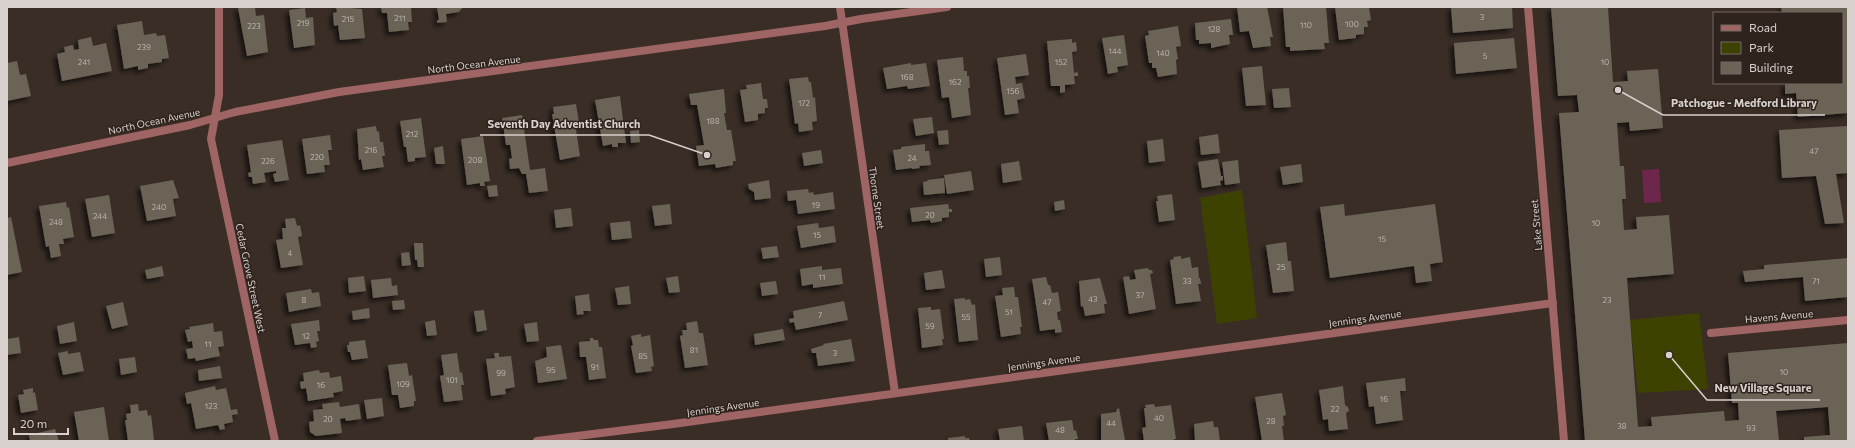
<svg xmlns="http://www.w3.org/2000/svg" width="1855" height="448" font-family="Commissioner,sans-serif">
<defs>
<filter id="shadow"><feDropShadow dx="-3.5" dy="3.5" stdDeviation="2" flood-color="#0009"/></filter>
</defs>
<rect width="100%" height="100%" fill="#392d26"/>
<!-- green -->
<g fill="#3e4200">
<polygon points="1242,190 1257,318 1217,324 1200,198"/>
<polygon points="1699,313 1708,389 1638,393 1630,320"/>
</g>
<!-- water -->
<polygon fill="#6d274d" points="1659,169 1661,202 1644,203 1642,170"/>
<!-- building -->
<g fill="#6a6356" filter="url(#shadow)">
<polygon points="255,7 256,16 264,15 268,52 247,56 238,8"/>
<polygon points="336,7 362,9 365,38 340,40 338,25 334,26 333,13 337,12"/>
<polygon points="381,7 411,7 412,22 408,22 409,30 389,32 387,13 382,13"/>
<polygon points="437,7 463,7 459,12 446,14 447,22 437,23 437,20 439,20"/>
<polygon points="1237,7 1267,7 1273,37 1270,37 1271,46 1253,48 1249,31 1240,32"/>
<polygon points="1283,7 1326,7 1329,43 1324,43 1325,49 1290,51 1290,47 1286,47"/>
<polygon points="1335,7 1369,7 1371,20 1367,21 1368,27 1364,27 1364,34 1356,35 1356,38 1339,40"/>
<polygon points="1451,7 1512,7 1513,28 1453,33"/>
<polygon points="1551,7 1608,7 1613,82 1628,81 1627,71 1658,69 1663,128 1630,131 1629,122 1617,123 1620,166 1624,166 1626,199 1622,199 1624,230 1637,229 1636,217 1669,215 1674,274 1627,278 1638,427 1652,426 1651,417 1724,411 1725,421 1739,420 1738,403 1732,403 1728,353 1848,343 1848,441 1804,441 1804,437 1830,435 1828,407 1776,411 1779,441 1585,441 1559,113 1579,112 1577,95 1558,96"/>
<polygon points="1781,7 1848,7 1848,113 1798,117 1796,93 1785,94 1785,83 1842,83 1842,13 1782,13"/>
<polygon points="305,8 306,18 313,17 315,45 294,48 289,10"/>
<polygon points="1231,19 1233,35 1229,35 1230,44 1211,48 1211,43 1199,44 1199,40 1196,40 1195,23"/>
<polygon points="142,21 144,35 156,33 157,36 165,35 169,58 162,59 162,62 148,64 148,68 138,70 138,66 124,69 117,25"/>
<polygon points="1178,26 1181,46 1176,47 1178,59 1176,60 1177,74 1158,77 1156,68 1152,68 1152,63 1149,63 1145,36 1149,35 1148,31"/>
<polygon points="1124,35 1128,65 1117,67 1118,72 1108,74 1102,38"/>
<polygon points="91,37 93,46 106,43 112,71 62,81 57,54 65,52 64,47 73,45 74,50 79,49 78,40"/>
<polygon points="1514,38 1517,68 1456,74 1454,43"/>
<polygon points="1072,39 1072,43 1076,42 1077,51 1072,52 1074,73 1078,72 1078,76 1074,76 1075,84 1065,85 1065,92 1060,93 1060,86 1051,86 1047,41"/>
<polygon points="1026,54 1029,75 1015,77 1016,84 1022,83 1025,98 1017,100 1019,113 1005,115 997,58"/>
<polygon points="963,57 964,71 967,71 967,76 969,76 970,88 968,88 971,115 952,118 949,97 942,98 937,60"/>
<polygon points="17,61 20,75 26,74 31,96 7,101 7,63"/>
<polygon points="911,63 911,65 926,63 930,86 908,89 907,86 887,89 883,68"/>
<polygon points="1262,66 1266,105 1246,106 1242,68"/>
<polygon points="808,77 809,82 811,82 813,98 815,97 817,121 812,122 813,130 799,132 798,123 795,124 789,79"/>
<polygon points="761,83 763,99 767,99 768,108 765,108 765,113 758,114 758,120 745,122 740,90 747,89 746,85"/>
<polygon points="1289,88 1291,107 1274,108 1272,89"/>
<polygon points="724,89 726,113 724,113 727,130 731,130 736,161 733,161 733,165 716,168 715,164 699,166 696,146 704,145 697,105 691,105 689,94"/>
<polygon points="620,96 626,143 618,143 618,147 612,147 612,144 603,146 595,100"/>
<polygon points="576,104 579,123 575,123 580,156 560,160 552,114 554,114 553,107"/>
<polygon points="522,115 530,170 545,168 548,191 529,193 526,174 522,174 519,168 510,169 509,159 512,158 510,145 506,145 502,118"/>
<polygon points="932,117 934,133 916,136 913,119"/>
<polygon points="421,118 426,157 415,158 415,161 408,162 406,147 404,147 400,121"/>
<polygon points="376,126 377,132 379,131 380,142 383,142 385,156 382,156 384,167 363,170 361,159 359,160 357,129"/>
<polygon points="1848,126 1848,173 1836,174 1844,223 1825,224 1816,176 1782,178 1779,130"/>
<polygon points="639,130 640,142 631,143 630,131"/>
<polygon points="948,130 949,144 939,145 937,131"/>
<polygon points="1218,134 1220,153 1201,155 1199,137"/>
<polygon points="330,135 332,150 328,150 330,165 324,165 325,172 307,174 302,139"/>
<polygon points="483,136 490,181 484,182 485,186 480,186 480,183 467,185 461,139"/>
<polygon points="1163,139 1165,161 1149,163 1147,141"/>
<polygon points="282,140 289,180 275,182 273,174 276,173 276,171 264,173 266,182 253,184 252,177 249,177 248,173 251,172 247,145"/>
<polygon points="925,144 925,151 929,151 931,165 919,166 920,168 912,169 912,168 896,170 893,150 901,149 901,147"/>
<polygon points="443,146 445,164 436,164 434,148"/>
<polygon points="821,150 823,163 804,166 802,153"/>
<polygon points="1218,159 1221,176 1223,176 1223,180 1220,181 1221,185 1202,188 1198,162"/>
<polygon points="1238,160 1240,183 1225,185 1222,162"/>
<polygon points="1019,161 1022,180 1003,183 1001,164"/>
<polygon points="1301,164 1303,182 1283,185 1280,167"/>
<polygon points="971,171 974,190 947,194 944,175"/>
<polygon points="944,178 945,193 924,195 923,182 928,181 927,180"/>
<polygon points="173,180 179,198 173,199 176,216 147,221 140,186"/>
<polygon points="769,180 771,198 755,200 754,192 749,189 748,184"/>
<polygon points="497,185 498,196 489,197 487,186"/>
<polygon points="808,189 809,193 813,192 814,195 833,192 835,209 798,214 796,200 788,201 787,191"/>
<polygon points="1172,194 1175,220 1159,222 1156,201 1158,201 1157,196"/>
<polygon points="109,195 115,233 92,237 85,199"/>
<polygon points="1064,200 1065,209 1055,211 1054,202"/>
<polygon points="66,202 67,208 69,207 74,237 63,239 64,244 59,244 61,256 51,258 49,246 46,247 39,206"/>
<polygon points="670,204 672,224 655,226 652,206"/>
<polygon points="948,204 949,209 952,209 952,212 949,212 949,217 942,218 942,221 931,223 930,220 912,222 910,208"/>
<polygon points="1344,204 1345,216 1435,204 1443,262 1430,264 1432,281 1416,283 1414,266 1330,278 1320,207"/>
<polygon points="571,208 573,226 556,228 554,210"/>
<polygon points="11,217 22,272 7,275 7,218"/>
<polygon points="295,218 297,226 300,225 302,236 298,237 303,265 281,268 276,240 283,239 282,228 286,228 285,219"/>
<polygon points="630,221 632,238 612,240 610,223"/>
<polygon points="818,223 819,228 834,226 836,242 801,248 797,226"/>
<polygon points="1286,242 1288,261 1291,261 1294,291 1273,293 1266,245"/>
<polygon points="414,243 423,243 424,267 418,267 417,260 415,260"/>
<polygon points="777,246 779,257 763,259 761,248"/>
<polygon points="409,252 411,265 402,266 401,253"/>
<polygon points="1181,256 1181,259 1190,257 1192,268 1198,267 1199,277 1198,278 1200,278 1201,284 1198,284 1201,301 1176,304 1170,260 1174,259 1173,257"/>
<polygon points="1000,257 1002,275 986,277 984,259"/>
<polygon points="1848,258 1848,297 1805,301 1803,277 1745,282 1743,271 1764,269 1764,265"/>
<polygon points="162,266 164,276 147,279 145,270"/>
<polygon points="822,266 822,270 841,268 843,284 813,288 813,284 802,286 800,269"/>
<polygon points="1148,268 1149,270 1152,270 1153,273 1150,274 1156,309 1129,314 1123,277 1129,276 1130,280 1136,279 1134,270"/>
<polygon points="942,270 945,288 926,290 924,273"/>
<polygon points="364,276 366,291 349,293 348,278"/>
<polygon points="678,276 680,292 669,293 666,278"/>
<polygon points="1046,277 1048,285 1050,285 1052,293 1058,292 1061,311 1057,312 1058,320 1060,320 1062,332 1055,333 1055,329 1040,331 1032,279"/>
<polygon points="391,278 392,286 397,285 398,295 373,298 371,280"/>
<polygon points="1100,278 1107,304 1104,304 1105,313 1085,316 1083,306 1081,307 1079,281"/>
<polygon points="776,281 778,294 762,296 760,283"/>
<polygon points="629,286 631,304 618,305 615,288"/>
<polygon points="1014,287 1015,297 1018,297 1022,327 1020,327 1021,334 1001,337 995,296 1003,295 1002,288"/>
<polygon points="311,289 312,293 319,292 321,306 289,312 286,293"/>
<polygon points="589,294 591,311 583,311 584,314 577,315 575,296"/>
<polygon points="965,298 965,300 970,299 972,305 975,304 978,340 959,342 954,299"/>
<polygon points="404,300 405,309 393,310 392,301"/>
<polygon points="844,301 848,320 796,330 794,322 790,323 789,319 794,318 793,311"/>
<polygon points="123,302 128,325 112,329 106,306"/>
<polygon points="931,307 931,310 940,309 944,339 942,339 943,345 922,348 918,308"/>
<polygon points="369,308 370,318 353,320 352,311"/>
<polygon points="484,310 487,330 477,332 474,311"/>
<polygon points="319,320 320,331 317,331 319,341 316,342 317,347 311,348 310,343 295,345 291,324"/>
<polygon points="435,320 437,335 427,336 425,322"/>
<polygon points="697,321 699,333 703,333 708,365 685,368 680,336 683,335 682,330 687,330 686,323"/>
<polygon points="74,322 77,341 60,344 57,326"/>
<polygon points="537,322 539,341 527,342 524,324"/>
<polygon points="213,323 214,332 222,331 224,346 218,347 220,356 196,361 195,358 188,359 186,349 193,348 192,341 188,342 185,330 190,329 189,327"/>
<polygon points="783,329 785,340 755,345 754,334"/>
<polygon points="641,334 641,337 650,335 654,366 651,367 652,371 636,373 631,346 633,345 631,336"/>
<polygon points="19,337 21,353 7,355 7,339"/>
<polygon points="590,338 593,338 594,340 598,340 599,347 602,347 606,378 589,380 586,357 580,357 579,342 590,341"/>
<polygon points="851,339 855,361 818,366 816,353 812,353 811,349 824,345 823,344"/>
<polygon points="365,340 368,358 352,360 350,352 348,352 347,345 349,345 349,342"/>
<polygon points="561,345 567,379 538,383 535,361 547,357 546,347"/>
<polygon points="68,351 68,354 80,352 84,371 63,375 58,353"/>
<polygon points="457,353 460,373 462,372 464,385 461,385 463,400 444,402 440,376 444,375 441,355"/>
<polygon points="494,353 499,353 499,357 511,356 515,387 505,389 506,394 491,396 486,359 495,358"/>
<polygon points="135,357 137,372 121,375 119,359"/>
<polygon points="407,363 409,376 412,375 416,401 414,401 414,406 400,408 398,395 392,395 388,365"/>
<polygon points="220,366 222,378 199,381 198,370"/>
<polygon points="319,370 320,373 329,372 330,378 341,376 343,391 333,393 334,397 308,401 306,388 301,389 300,382 304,381 303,373"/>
<polygon points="1405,378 1406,391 1400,391 1403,420 1376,424 1374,406 1369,407 1366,383"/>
<polygon points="215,386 216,390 226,388 231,410 237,409 238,414 232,415 233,422 224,424 225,429 220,430 218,425 196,429 191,403 187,404 185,393"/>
<polygon points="1343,386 1345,405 1348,407 1349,411 1346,413 1348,429 1329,431 1328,419 1323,420 1319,390"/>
<polygon points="33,388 33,393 35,392 38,410 21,413 18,395 24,394 23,390"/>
<polygon points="1282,393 1286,415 1283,416 1284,426 1282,426 1284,441 1262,441 1255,397"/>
<polygon points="382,398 384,416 367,419 364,400"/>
<polygon points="339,402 340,407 359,404 361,419 346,421 345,418 340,419 342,433 316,436 310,432 309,422 314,421 313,410 323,409 322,404"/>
<polygon points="138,404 139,411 147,410 148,416 151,415 154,439 153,441 128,441 125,420 127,420 126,414 131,413 130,405"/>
<polygon points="1154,404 1155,407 1171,405 1176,439 1174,439 1174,441 1144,441 1142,428 1146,427 1144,408 1146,408 1145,405"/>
<polygon points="104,407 109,441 79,441 74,412"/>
<polygon points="1119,408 1125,440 1101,441 1101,414 1116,412 1117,409"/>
<polygon points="1072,420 1074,431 1076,430 1078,439 1075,439 1075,441 1049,441 1046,423"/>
<polygon points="1213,421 1214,427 1218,427 1220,441 1195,441 1194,424"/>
<polygon points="1022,426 1024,441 1000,441 998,429"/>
<polygon points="55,429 59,441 30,441 29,435"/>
<polygon points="965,436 965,438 969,438 970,441 948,441 948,438"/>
</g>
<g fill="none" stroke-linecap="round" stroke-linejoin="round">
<!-- minor -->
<g stroke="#9f6564" stroke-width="8">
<polyline points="219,7 219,95 211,139 275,441"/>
<polyline points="840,7 895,393"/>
<polyline points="1528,7 1564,441"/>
<polyline points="1711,333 1848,320"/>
<polyline points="537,441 673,424 1553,303"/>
</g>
<!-- tertiary -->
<polyline stroke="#9f6564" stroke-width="8" points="7,163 190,125 235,112 339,92 825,26 861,19 947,7"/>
</g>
<g text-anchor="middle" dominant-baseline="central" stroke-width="3" stroke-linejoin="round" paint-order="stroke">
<!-- number labels -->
<g font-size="8" fill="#bcb5ae">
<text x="1482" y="17">3</text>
<text x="400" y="18">211</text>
<text x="348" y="19">215</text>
<text x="303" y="23">219</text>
<text x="1352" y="24">100</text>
<text x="1306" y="25">110</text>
<text x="254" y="26">223</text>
<text x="1214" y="29">128</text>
<text x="144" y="47">239</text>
<text x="1115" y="51">144</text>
<text x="1163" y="53">140</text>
<text x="1485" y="56">5</text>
<text x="84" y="62">241</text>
<text x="1061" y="62">152</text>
<text x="1605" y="62">10</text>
<text x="907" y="77">168</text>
<text x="955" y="82">162</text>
<text x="1013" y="91">156</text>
<text x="804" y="103">172</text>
<text x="713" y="121">188</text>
<text x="412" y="134">212</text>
<text x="371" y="150">216</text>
<text x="1814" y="151">47</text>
<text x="317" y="157">220</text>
<text x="912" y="158">24</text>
<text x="475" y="160">208</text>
<text x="268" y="161">226</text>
<text x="816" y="205">19</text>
<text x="159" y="207">240</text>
<text x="930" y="215">20</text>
<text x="100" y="216">244</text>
<text x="56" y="222">248</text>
<text x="1596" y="223">10</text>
<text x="817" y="235">15</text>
<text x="1382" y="239">15</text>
<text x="290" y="253">4</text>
<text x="1281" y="267">25</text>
<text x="822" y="277">11</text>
<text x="1187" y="281">33</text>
<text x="1816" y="281">71</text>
<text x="1140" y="295">37</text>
<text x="1093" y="299">43</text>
<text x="304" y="300">8</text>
<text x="1607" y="300">23</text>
<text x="1047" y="302">47</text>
<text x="1009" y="312">51</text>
<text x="820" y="315">7</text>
<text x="966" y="317">55</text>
<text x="930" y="326">59</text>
<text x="306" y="336">12</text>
<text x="208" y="344">11</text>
<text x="694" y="350">81</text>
<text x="835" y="353">3</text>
<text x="643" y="356">85</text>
<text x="595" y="367">91</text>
<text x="551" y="370">95</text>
<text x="1784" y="372">10</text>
<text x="501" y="373">99</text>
<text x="452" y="380">101</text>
<text x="403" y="384">109</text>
<text x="321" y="385">16</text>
<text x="1384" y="399">16</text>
<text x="211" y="406">123</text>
<text x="1335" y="409">22</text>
<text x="1159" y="418">40</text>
<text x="328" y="419">20</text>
<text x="1271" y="421">28</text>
<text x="1111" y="423">44</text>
<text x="1622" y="426">38</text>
<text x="1751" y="428">93</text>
<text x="1060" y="430">48</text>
</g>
<!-- street labels -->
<g font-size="10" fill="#d8d0cc" stroke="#2f231d">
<text transform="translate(474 64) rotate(-7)">North Ocean Avenue</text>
<text transform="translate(154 121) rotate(-12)">North Ocean Avenue</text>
<text transform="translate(877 198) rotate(82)">Thorne Street</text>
<text transform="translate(1536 225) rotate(-95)">Lake Street</text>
<text transform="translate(251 278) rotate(78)">Cedar Grove Street West</text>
<text transform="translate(1779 316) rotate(-5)">Havens Avenue</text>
<text transform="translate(1365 318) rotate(-8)">Jennings Avenue</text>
<text transform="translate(1044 362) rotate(-8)">Jennings Avenue</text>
<text transform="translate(723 407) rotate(-8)">Jennings Avenue</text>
</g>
</g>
<!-- callouts -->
<path fill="none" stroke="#d8d0cc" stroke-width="1.5" d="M1618 90L1663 115H1825M707 155L649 135H480M1669 355L1707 400H1820"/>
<g fill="#d8d0cc" stroke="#2f231d" stroke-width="1.5">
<circle cx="1618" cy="90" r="4"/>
<circle cx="707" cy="155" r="4"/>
<circle cx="1669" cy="355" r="4"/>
</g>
<g font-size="11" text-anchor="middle" font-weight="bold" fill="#d8d0cc" stroke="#2f231d" stroke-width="3" stroke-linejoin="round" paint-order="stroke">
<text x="1744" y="107">Patchogue - Medford Library</text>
<text x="564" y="128">Seventh Day Adventist Church</text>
<text x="1763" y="392">New Village Square</text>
</g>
<!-- border -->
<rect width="1855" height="448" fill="none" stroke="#d8d0cc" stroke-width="16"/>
<!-- legend -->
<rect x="1713" y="12" width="130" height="72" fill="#2f231d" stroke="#736863"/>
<rect x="1721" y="25" width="20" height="6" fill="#9f6564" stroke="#736863"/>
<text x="1749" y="32" font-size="12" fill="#d8d0cc">Road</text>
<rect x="1721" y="42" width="20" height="12" fill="#3e4200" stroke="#736863"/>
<text x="1749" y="52" font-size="12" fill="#d8d0cc">Park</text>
<rect x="1721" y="62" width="20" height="12" fill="#6a6356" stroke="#736863"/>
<text x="1749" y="72" font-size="12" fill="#d8d0cc">Building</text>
<!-- scale -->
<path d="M14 428v6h54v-6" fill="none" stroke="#d8d0cc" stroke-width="2"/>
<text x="20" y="428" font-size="12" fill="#d8d0cc" stroke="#2f231d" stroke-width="3" paint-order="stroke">20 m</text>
</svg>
